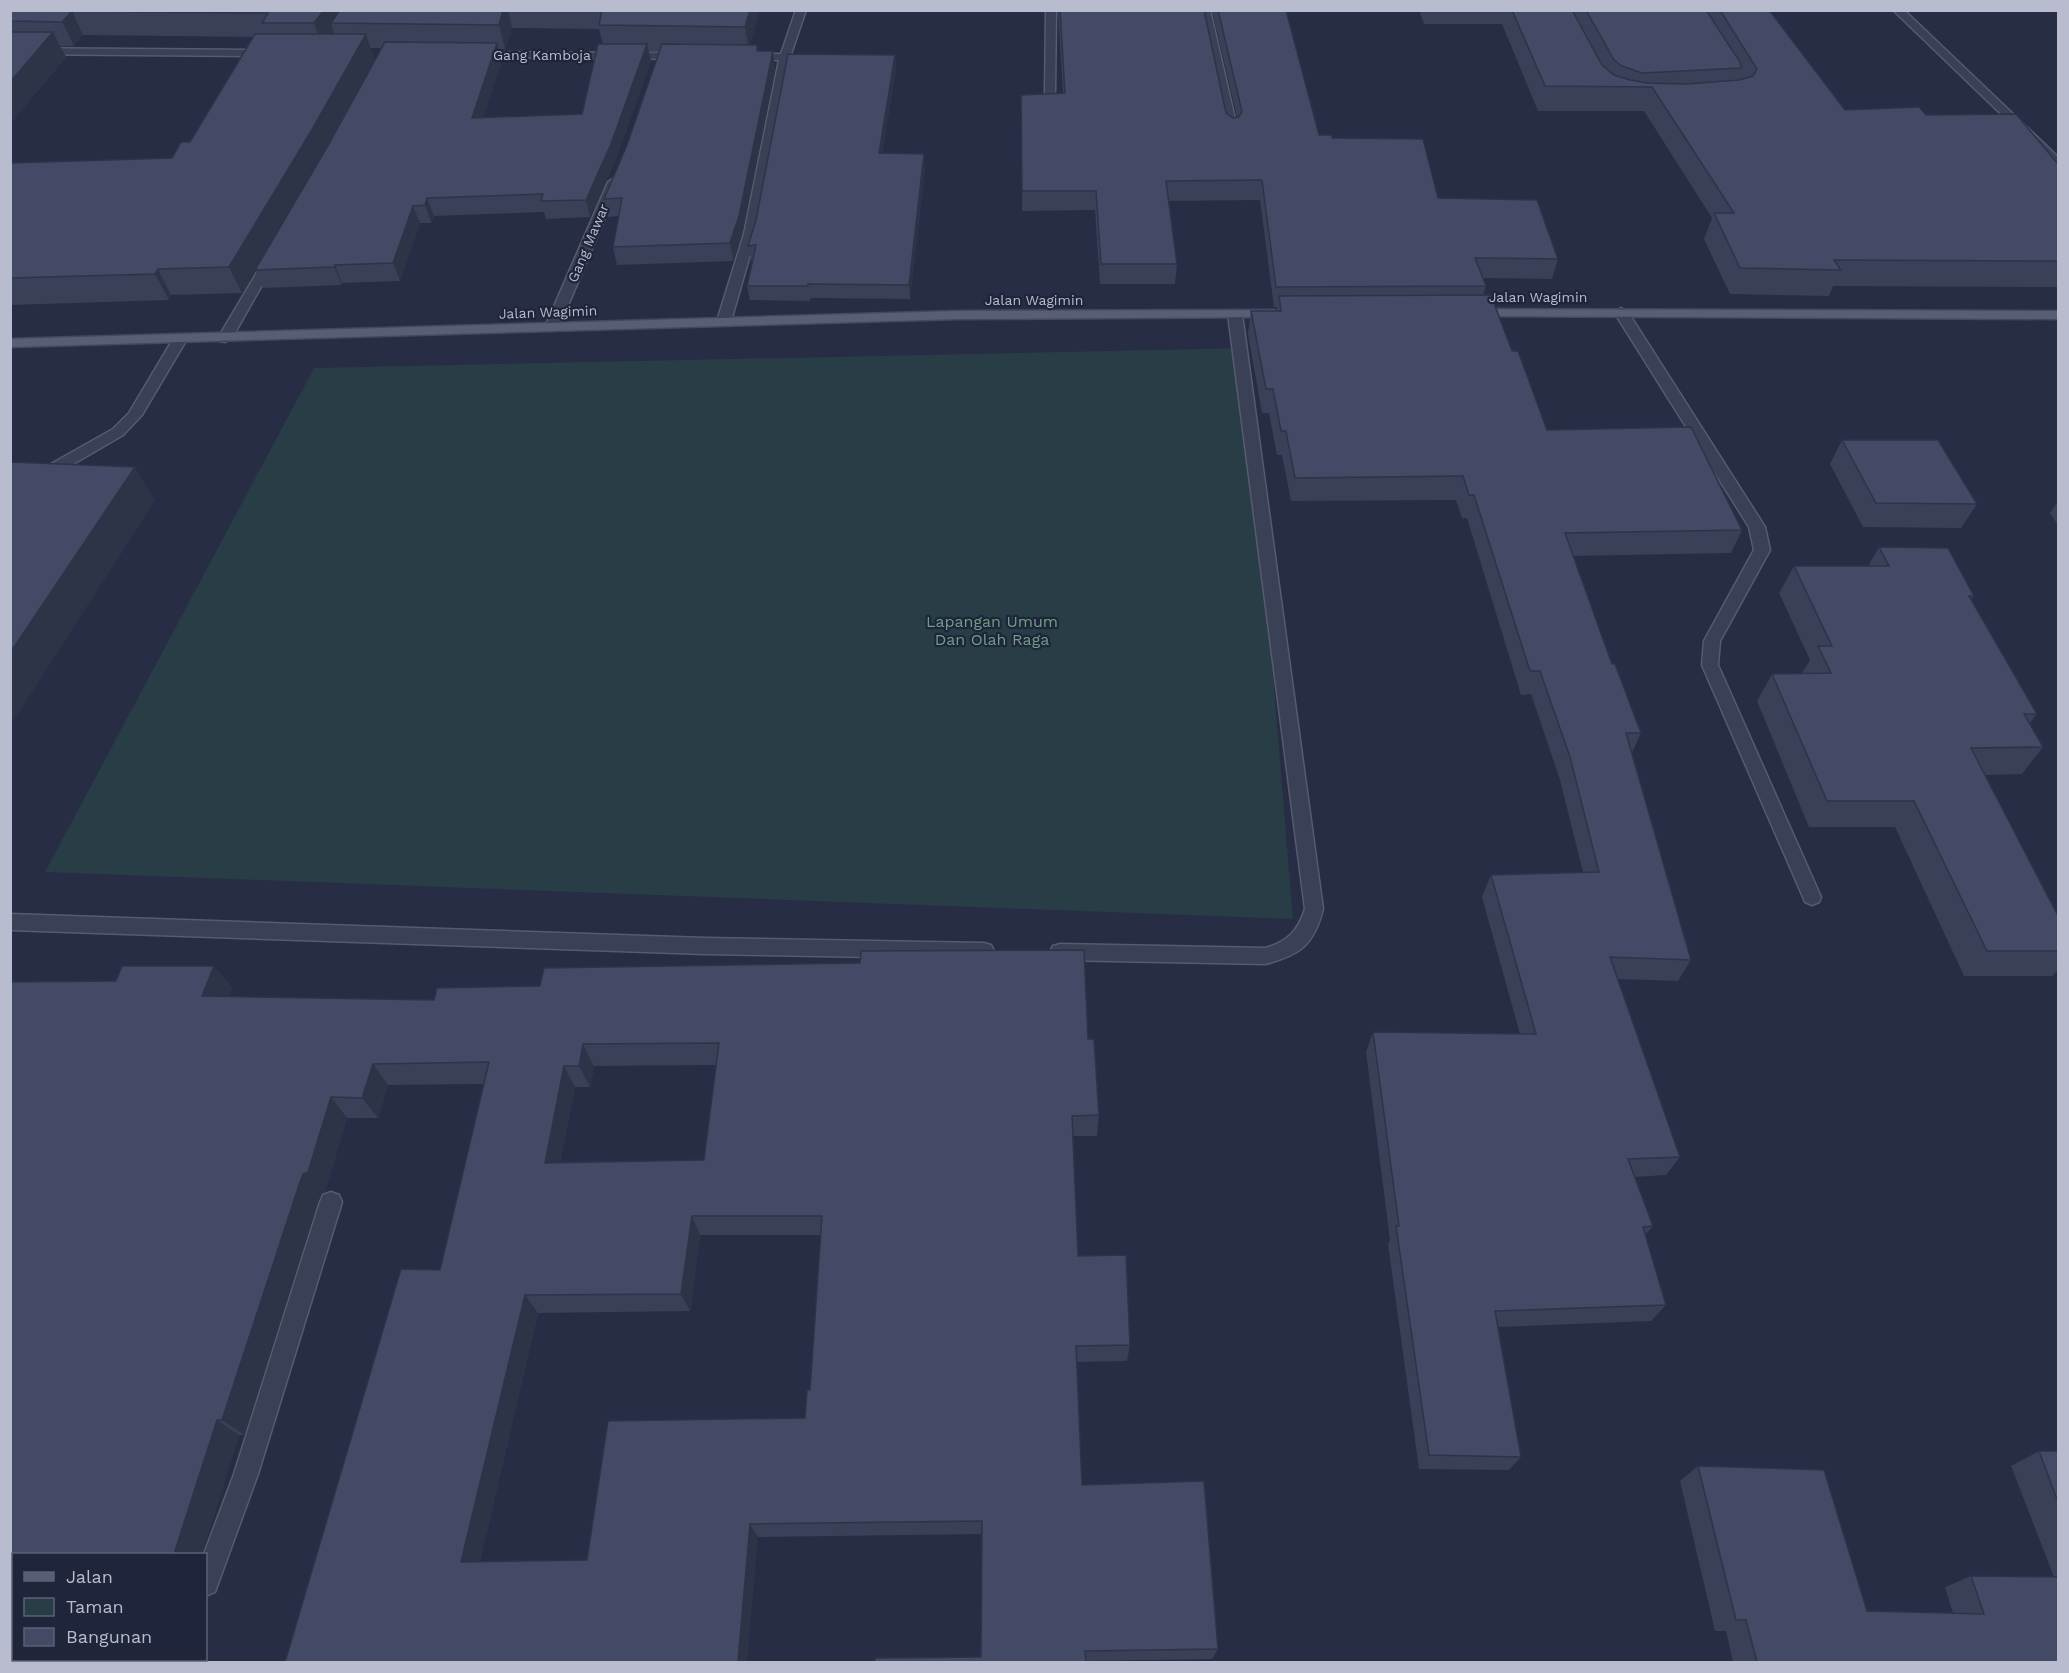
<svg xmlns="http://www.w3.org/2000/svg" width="2069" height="1673" font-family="'Work Sans',sans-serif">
<rect width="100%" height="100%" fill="#262d45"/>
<!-- green -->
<polygon fill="#283d46" points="1246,348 1293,919 45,872 314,368"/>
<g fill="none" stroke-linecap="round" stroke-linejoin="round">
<!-- minor casing -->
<g stroke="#565b6f" stroke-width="3">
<g id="minor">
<polygon points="796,10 806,10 790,57 756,234 731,321 724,325 717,321 744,234 779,60 751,60 746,57 751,54 781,54"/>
<polygon points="1046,10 1056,10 1055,93 1050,96 1045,93"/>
<polygon points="1200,10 1210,10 1238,132 1236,134 1232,135 1226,132"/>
<polygon points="1893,10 1904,10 2058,157 2058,166 2054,165"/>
<polygon points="10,48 267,50 272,53 267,56 10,54"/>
<polygon points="478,52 681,53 686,56 681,59 474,57 473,55"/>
<polygon points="614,178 620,182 559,327 552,331 547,330 545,327 608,182"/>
<polygon points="272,253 278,257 232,338 225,342 220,341 218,338 266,257"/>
<polygon points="1621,308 1628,312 1765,527 1770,550 1720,641 1718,665 1821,897 1819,902 1812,905 1805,902 1803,897 1702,665 1704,641 1754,550 1749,527 1614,312"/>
<path d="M 1235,310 L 1242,314 L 1323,909 C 1314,945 1300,955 1265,964 L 1060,960 L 1053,958 L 1050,952 L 1053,946 L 1060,944 L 1265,948 C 1287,942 1298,931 1305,909 L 1228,314 Z"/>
<polygon points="180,335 187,339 142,415 123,435 10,501 12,486 113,429 129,413 173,339"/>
<polygon points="10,914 705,938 984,943 991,945 994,951 991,957 984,959 705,954 10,930"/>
<polygon points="331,1192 339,1195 342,1202 258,1474 215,1592 206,1596 204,1554 234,1474 320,1202 323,1195"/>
<polygon points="164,1660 190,1660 189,1662 163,1662"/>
</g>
</g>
<!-- major casing -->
<g stroke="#44495e" stroke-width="3">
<g id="major">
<polygon points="1475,309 2058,311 2058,319 1470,316 1468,313 1470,310"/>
<polygon points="1274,310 1281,314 1279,317 959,319 10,347 10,339 959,311"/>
</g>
</g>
<!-- minor -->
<use href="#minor" fill="#3a4055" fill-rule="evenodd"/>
<!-- major -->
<use href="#major" fill="#585f75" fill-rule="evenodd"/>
</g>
<!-- wall -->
<g fill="#394058" fill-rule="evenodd">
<path d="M 10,10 L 760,10 L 750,45 L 757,45 L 758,51 L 775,68 L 742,233 L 733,261 L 617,265 L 613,247 L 619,216 L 608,217 L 604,199 L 627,145 L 660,51 L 649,51 L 651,61 L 615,161 L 590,217 L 546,219 L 544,212 L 434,216 L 431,223 L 420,223 L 400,281 L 342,283 L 342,285 L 263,288 L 255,270 L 242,293 L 171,295 L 169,300 L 10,305 L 10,163 L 172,158 L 190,142 L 253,37 L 83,35 L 74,46 L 60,46 L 66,57 L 10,124 ZM 512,28 L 599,29 L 603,44 L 582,114 L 483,118 L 502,60 L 499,49 L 505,49 ZM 370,48 L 381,48 L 320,159 L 374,59 Z"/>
<polygon points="1058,10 1204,10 1226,113 1233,118 1237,117 1212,10 1286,10 1319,135 1332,138 1438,198 1558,259 1552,279 1483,278 1486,286 1483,295 1512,351 1547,430 1742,530 1731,553 1573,556 1612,664 1641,733 1632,753 1691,960 1678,981 1618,979 1680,1157 1666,1175 1634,1177 1653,1226 1645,1235 1666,1305 1651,1321 1498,1327 1521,1457 1509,1470 1419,1469 1388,1244 1390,1240 1366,1052 1373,1032 1520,1034 1482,897 1491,875 1583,872 1560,780 1531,694 1521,695 1467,518 1462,518 1456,500 1291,501 1282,455 1277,455 1269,413 1262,413 1248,334 1251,311 1277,311 1277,307 1274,307 1260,200 1169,201 1177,264 1175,284 1100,284 1095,210 1022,211 1021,95 1063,93"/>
<polygon points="1419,10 1769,10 1845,110 1926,115 2058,164 2058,287 1833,286 1829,296 1730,294 1704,239 1712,218 1644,111 1538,111 1502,24 1424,24"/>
<polygon points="895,55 896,69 882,154 925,168 910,299 810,298 810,301 750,300 747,286 753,260 751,260 748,246"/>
<polygon points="1842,440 1977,504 1961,528 1863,527 1830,464"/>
<polygon points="2058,501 2058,525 2050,513"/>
<polygon points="1879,547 1974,596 1971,599 2037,714 2030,723 2043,747 2022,774 1985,775 2058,916 2058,970 2052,976 1964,976 1895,827 1809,827 1757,701 1772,674 1802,673 1810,660 1779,593 1794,566 1868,566"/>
<path d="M 214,966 L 232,988 L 229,996 L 1088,1039 L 1099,1115 L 1097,1136 L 1073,1136 L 1078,1256 L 1130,1345 L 1127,1361 L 1077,1362 L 1082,1485 L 1218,1649 L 1212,1659 L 1085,1661 L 981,1657 L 982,1534 L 758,1537 L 285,1662 L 440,1270 L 484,1084 L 388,1085 L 378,1118 L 347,1118 L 325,1192 L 321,1194 L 318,1201 L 244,1435 L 239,1435 L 202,1554 L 14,1554 L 14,1617 L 10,1617 L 10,982 L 116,981 ZM 716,1065 L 704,1160 L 560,1162 L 575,1087 L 590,1087 L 594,1066 ZM 700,1235 L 821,1235 L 810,1390 L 805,1418 L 587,1560 L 480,1561 L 538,1313 L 690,1311 Z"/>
<polygon points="2039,1451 2058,1451 2058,1662 1733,1662 1726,1631 1715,1631 1680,1481 1698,1466 1867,1611 1953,1613 1945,1587 1971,1576 2054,1577 2011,1466"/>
</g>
<!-- shaded-wall -->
<g fill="#2e3447">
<polygon points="324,10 351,10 331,23 334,33 323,48 314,23"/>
<polygon points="503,10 508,10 512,28 505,49 499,25"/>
<polygon points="750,10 760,10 749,51 745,27"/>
<polygon points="72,11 83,35 74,46 62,22"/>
<polygon points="53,32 66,57 10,124 10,82"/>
<polygon points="366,34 374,59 320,159 242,293 229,267"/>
<polygon points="497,43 502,60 478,136 472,118"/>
<polygon points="647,44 651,61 615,161 590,217 586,200"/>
<polygon points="773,51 775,68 742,233 733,261 730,243"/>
<polygon points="895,55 896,69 880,168 879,153"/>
<polygon points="924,154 925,168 910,299 909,285"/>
<polygon points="427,198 434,216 431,223 425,205"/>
<polygon points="413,206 420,223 400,281 393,263"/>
<polygon points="335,265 342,283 342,285 334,267"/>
<polygon points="158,269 171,295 169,300 155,274"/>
<polygon points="135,467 155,501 10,726 10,653"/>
<polygon points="214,966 232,988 221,1018 202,996"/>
<polygon points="583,1044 594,1066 590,1087 579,1066"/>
<polygon points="373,1064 388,1085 378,1118 362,1098"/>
<polygon points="564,1066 575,1087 556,1183 545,1163"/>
<polygon points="331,1097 347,1118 325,1192 321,1194 318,1201 244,1435 222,1420 300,1182"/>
<polygon points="692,1216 700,1235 690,1311 681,1294"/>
<polygon points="525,1295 538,1313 477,1574 461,1562"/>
<polygon points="217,1420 239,1435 202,1554 174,1554"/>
<polygon points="750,1524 758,1537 747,1662 738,1662"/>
</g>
<!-- building -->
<g fill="#424a66" stroke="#2e3447" stroke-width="1.5" fill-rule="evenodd">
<polygon points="10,10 324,10 314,23 262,23 268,13 72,11 62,22 10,21"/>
<polygon points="340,10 503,10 499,25 331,23"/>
<polygon points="602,10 750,10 745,27 599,25"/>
<polygon points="1060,10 1204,10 1226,113 1233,118 1239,117 1242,112 1218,10 1286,10 1319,135 1332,135 1332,138 1423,139 1438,198 1537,200 1558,259 1475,258 1486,286 1276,287 1262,180 1166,181 1177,264 1101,264 1096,191 1022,191 1021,95 1065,93"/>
<polygon points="1512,10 1572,10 1602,65 1614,75 1630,80 1648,83 1686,84 1739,80 1753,76 1757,69 1720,10 1769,10 1845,110 1919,107 1926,115 2016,114 2058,164 2058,261 1834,260 1841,270 1740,268 1714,213 1734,213 1652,87 1545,86"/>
<polygon points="1586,10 1706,10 1740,62 1741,68 1642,73 1622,66 1614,60"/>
<polygon points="10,32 53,32 10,82"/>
<polygon points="255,34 366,34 310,133 229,267 158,269 155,274 10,278 10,163 172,158 181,142 190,142"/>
<polygon points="385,42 497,43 472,118 582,114 598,44 647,44 611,144 586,200 541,201 543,194 427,198 425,205 413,206 393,263 335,265 334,267 255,270 329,144"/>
<polygon points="662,44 757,45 757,51 773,51 739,216 730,243 613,247 622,198 604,199 627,145"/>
<polygon points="788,54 895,55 879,153 924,154 909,285 808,284 808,286 747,286 756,245 748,246 756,220"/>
<polygon points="1491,295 1512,351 1518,351 1547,430 1691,427 1742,530 1565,533 1612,664 1615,664 1641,733 1626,733 1691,960 1610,957 1680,1157 1628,1159 1653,1226 1643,1227 1666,1305 1495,1311 1521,1457 1429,1455 1396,1226 1399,1226 1373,1032 1536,1034 1491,875 1599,872 1570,757 1540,671 1530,671 1474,495 1469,495 1463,476 1295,478 1286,431 1281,431 1273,389 1266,389 1251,311 1281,311 1279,296"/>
<polygon points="1842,440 1938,440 1977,504 1876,503"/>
<polygon points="10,462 135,467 10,653"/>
<polygon points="1879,547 1948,548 1974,596 1969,596 2037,714 2024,714 2043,747 1971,748 2058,916 2058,951 1987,951 1914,801 1827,801 1772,674 1831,673 1818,646 1832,646 1794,566 1889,566"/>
<path d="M 1084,950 L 1088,1039 L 1094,1039 L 1099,1115 L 1072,1116 L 1078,1256 L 1126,1255 L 1130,1345 L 1076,1346 L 1082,1485 L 1204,1481 L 1218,1649 L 1085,1651 L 1086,1662 L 875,1662 L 875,1658 L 981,1657 L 982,1521 L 750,1524 L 738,1662 L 285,1662 L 401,1269 L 440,1270 L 489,1062 L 373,1064 L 362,1098 L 331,1097 L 308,1172 L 303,1174 L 300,1182 L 222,1420 L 217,1420 L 174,1554 L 14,1554 L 14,1606 L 10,1606 L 10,982 L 116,981 L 122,966 L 214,966 L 202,996 L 434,1000 L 437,988 L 540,986 L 544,968 L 860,963 L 861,951 ZM 719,1043 L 704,1160 L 545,1163 L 564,1066 L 579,1066 L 583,1044 ZM 692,1216 L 822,1216 L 810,1390 L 807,1390 L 805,1418 L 608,1421 L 587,1560 L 461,1562 L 525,1295 L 681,1294 Z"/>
<polygon points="2039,1451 2058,1451 2058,1502"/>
<polygon points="1698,1466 1824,1470 1867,1611 1984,1614 1971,1576 2058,1577 2058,1662 1757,1662 1746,1620 1736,1620"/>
</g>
<g text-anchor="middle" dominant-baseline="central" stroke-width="4.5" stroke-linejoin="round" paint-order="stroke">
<!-- far-street labels -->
<g font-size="14" fill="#b8bcce" stroke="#1f253a">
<text x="542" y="55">Gang Kamboja</text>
<text transform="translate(588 243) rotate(-67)">Gang Mawar</text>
<text x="1538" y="297">Jalan Wagimin</text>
<text x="1034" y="300">Jalan Wagimin</text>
<text transform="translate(548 312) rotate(-2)">Jalan Wagimin</text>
</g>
<!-- park labels -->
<g font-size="16" fill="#6ea084" stroke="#1f253a">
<text x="992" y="621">Lapangan Umum<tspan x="992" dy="18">Dan Olah Raga</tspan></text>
</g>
</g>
<!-- border -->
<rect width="2069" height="1673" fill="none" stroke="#b8bcce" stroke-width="24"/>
<!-- legend -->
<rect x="12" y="1553" width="195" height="108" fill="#1f253a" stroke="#5c6175" stroke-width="1.5"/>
<rect x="24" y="1572" width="30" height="9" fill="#585f75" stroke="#5c6175" stroke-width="1.5"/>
<text x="66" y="1583" font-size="18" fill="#b8bcce">Jalan</text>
<rect x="24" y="1598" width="30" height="18" fill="#283d46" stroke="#5c6175" stroke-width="1.5"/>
<text x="66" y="1613" font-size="18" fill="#b8bcce">Taman</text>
<rect x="24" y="1628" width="30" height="18" fill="#424a66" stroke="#5c6175" stroke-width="1.5"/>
<text x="66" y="1643" font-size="18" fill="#b8bcce">Bangunan</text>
</svg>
